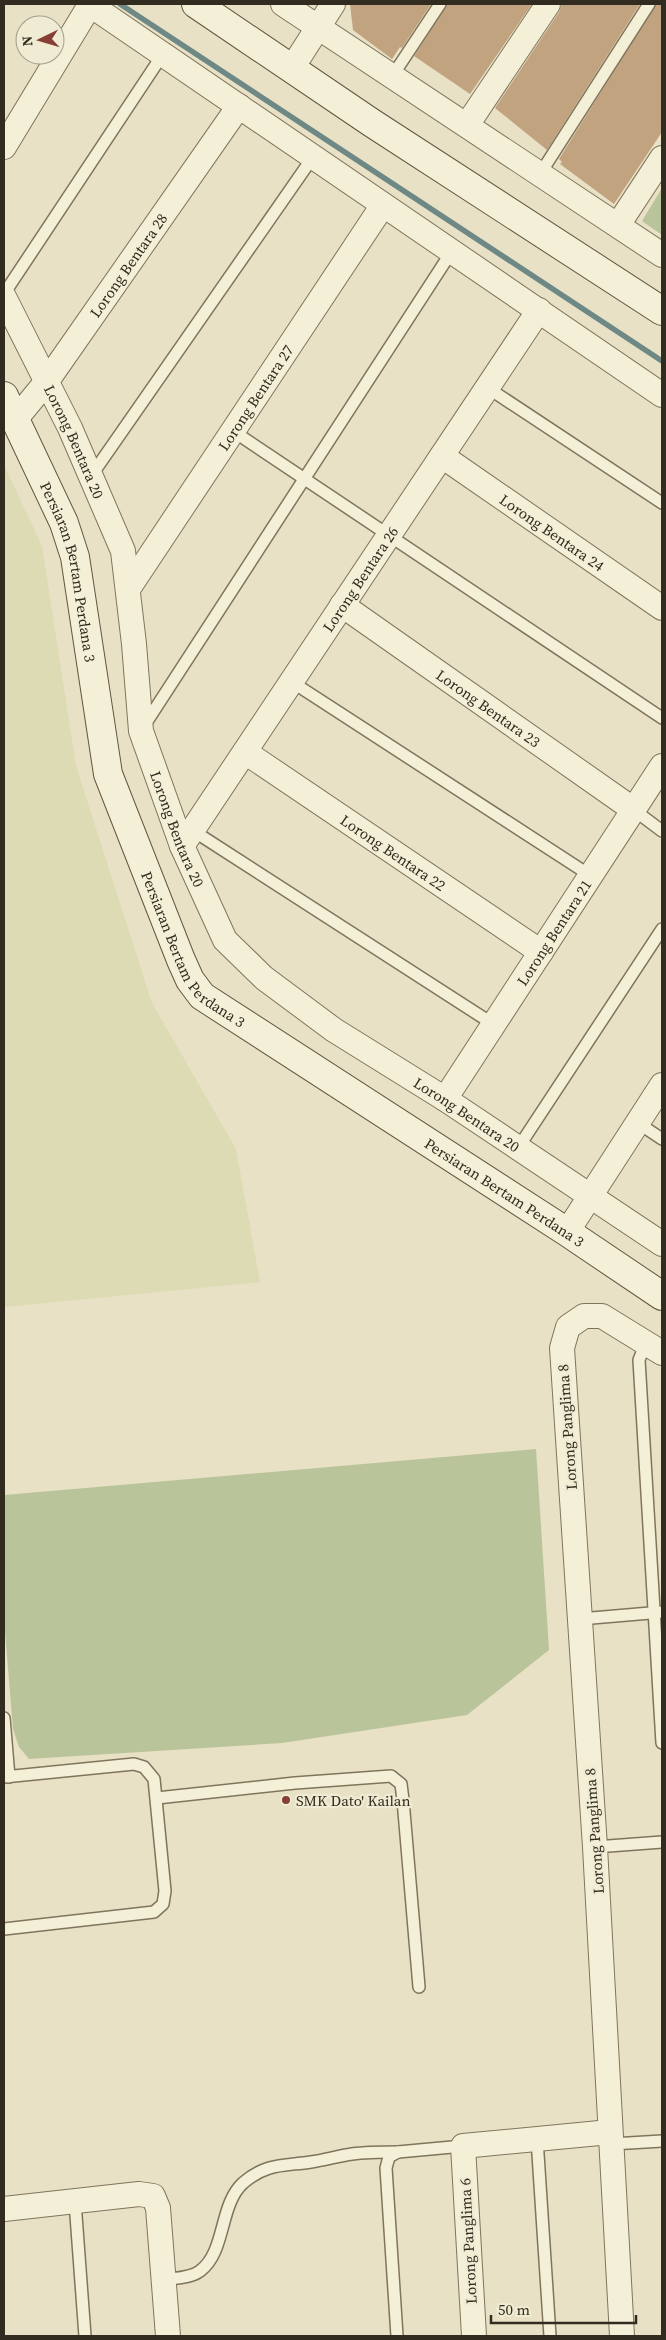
<svg xmlns="http://www.w3.org/2000/svg" width="666" height="2340" font-family="'Source Serif 4',serif">
<rect width="100%" height="100%" fill="#e8e1c5"/>
<!-- farmland -->
<polygon fill="#dcdbb3" points="4,465 42,546 76,766 152,1003 236,1149 260,1282 4,1307"/>
<!-- green -->
<g fill="#bac49a">
<polygon points="662,188 662,235 642,221"/>
<polygon points="536,1449 549,1650 467,1715 282,1743 29,1759 19,1747 13,1729 4,1620 4,1495"/>
</g>
<g fill="none" stroke-linecap="round" stroke-linejoin="round">
<!-- stream -->
<polyline stroke="#6e8885" stroke-width="5.5" points="120,4 662,361"/>
</g>
<!-- building -->
<g fill="#c1a37f">
<polygon points="350,4 431,4 402,48 400,47 392,59 353,30"/>
<polygon points="447,4 532,4 470,94 414,56"/>
<polygon points="562,4 640,4 547,150 495,108 559,12"/>
<polygon points="656,4 662,4 662,132 614,204 560,164 562,162 559,159"/>
</g>
<g fill="none" stroke-linecap="round" stroke-linejoin="round">
<!-- lane casing -->
<g stroke="#80745d" stroke-width="14">
<g id="lane">
<polyline points="393,75 440,4"/>
<polyline points="540,174 649,4"/>
<polyline points="4,294 163,54"/>
<polyline points="488,388 662,503"/>
<polyline points="233,431 662,718"/>
<polyline points="91,476 313,157"/>
<polyline points="292,682 591,876"/>
<polyline points="144,726 452,251"/>
<polyline points="634,810 662,831"/>
<polyline points="192,830 493,1024"/>
<polyline points="638,1123 662,1139"/>
<polyline points="518,1148 662,929"/>
<polyline points="646,1342 639,1360 662,1743"/>
<polyline points="580,1619 662,1612"/>
<polyline points="4,1718 9,1777"/>
<polyline points="4,1777 134,1764 144,1767 154,1779 165,1891 163,1904 154,1912 4,1929"/>
<polyline points="157,1798 295,1783 391,1776 401,1784 403,1800 419,1987"/>
<polyline points="595,1847 662,1842"/>
<polyline points="537,2139 550,2336"/>
<polyline points="612,2144 662,2141"/>
<polyline points="75,2202 85,2336"/>
<path d="M 163,2280 C 175,2278 191,2278 200,2271 C 226,2252 219,2205 243,2183 C 266,2163 284,2166 311,2162 C 325,2160 338,2156 352,2154 C 367,2152 382,2152 398,2152"/>
<polyline points="397,2336 386,2168 389,2157 398,2152 463,2146"/>
</g>
</g>
<!-- street casing -->
<g stroke="#80745d" stroke-width="26">
<g id="street">
<polyline points="89,4 662,395"/>
<polyline points="283,4 662,255"/>
<polyline points="292,68 333,4"/>
<polyline points="467,125 548,4"/>
<polyline points="4,147 90,5"/>
<polyline points="618,225 662,158"/>
<path id="s1" d="M 4,297 L 70,428 L 123,551 L 134,644 L 141,731 L 182,846 L 225,940 L 264,978 L 334,1030 L 445,1099 L 662,1244"/>
<path id="s2" d="M 15,420 L 47,381 L 239,106"/>
<path id="s3" d="M 442,456 L 662,608"/>
<path id="s4" d="M 128,589 L 383,205"/>
<path id="s5" d="M 342,605 L 634,810"/>
<path id="s6" d="M 245,752 L 541,952"/>
<path id="s7" d="M 182,846 L 539,310"/>
<path id="s8" d="M 445,1099 L 662,766"/>
<polyline points="567,1232 662,1085"/>
<polyline points="4,2209 139,2194 153,2196 158,2208 168,2336"/>
<polyline points="474,2336 463,2146 610,2132"/>
<polyline points="622,2336 595,1847 562,1348 568,1327 584,1316 602,1316 662,1353"/>
</g>
</g>
<!-- secondary casing -->
<g stroke="#625540" stroke-width="30">
<g id="secondary">
<polyline points="196,4 372,123 662,311"/>
<path id="s9" d="M 4,396 L 64,523 L 75,557 L 108,774 L 181,960 L 190,980 L 202,996 L 567,1232 L 662,1296"/>
</g>
</g>
<!-- lane -->
<use href="#lane" stroke="#f4efd7" stroke-width="11"/>
<!-- street -->
<use href="#street" stroke="#f4efd7" stroke-width="24"/>
<!-- secondary -->
<use href="#secondary" stroke="#f4efd7" stroke-width="28"/>
</g>
<!-- markers -->
<circle fill="#873f35" stroke="#f0ebd3" stroke-width="2" cx="286" cy="1800" r="5"/>
<g text-anchor="middle" dominant-baseline="central" stroke-width="4.5" stroke-linejoin="round" paint-order="stroke">
<!-- street labels -->
<g font-size="15" fill="#322b1f" stroke="#f0ebd3">
<text stroke="none"><textPath href="#s2" startOffset="192">Lorong Bentara 28</textPath></text>
<text stroke="none"><textPath href="#s4" startOffset="230">Lorong Bentara 27</textPath></text>
<text stroke="none"><textPath href="#s1" startOffset="161">Lorong Bentara 20</textPath></text>
<text stroke="none"><textPath href="#s3" startOffset="134">Lorong Bentara 24</textPath></text>
<text stroke="none"><textPath href="#s9" startOffset="189">Persiaran Bertam Perdana 3</textPath></text>
<text stroke="none"><textPath href="#s7" startOffset="321">Lorong Bentara 26</textPath></text>
<text stroke="none"><textPath href="#s5" startOffset="179">Lorong Bentara 23</textPath></text>
<text stroke="none"><textPath href="#s1" startOffset="566">Lorong Bentara 20</textPath></text>
<text stroke="none"><textPath href="#s6" startOffset="179">Lorong Bentara 22</textPath></text>
<text stroke="none"><textPath href="#s8" startOffset="199">Lorong Bentara 21</textPath></text>
<text stroke="none"><textPath href="#s9" startOffset="594">Persiaran Bertam Perdana 3</textPath></text>
<text stroke="none"><textPath href="#s1" startOffset="986">Lorong Bentara 20</textPath></text>
<text stroke="none"><textPath href="#s9" startOffset="998">Persiaran Bertam Perdana 3</textPath></text>
<text transform="translate(567 1427) rotate(-94)">Lorong Panglima 8</text>
<text transform="translate(594 1831) rotate(-94)">Lorong Panglima 8</text>
<text transform="translate(468 2241) rotate(-93)">Lorong Panglima 6</text>
</g>
<!-- poi labels -->
<g font-size="15" fill="#322b1f" stroke="#f0ebd3" text-anchor="start">
<text x="296" y="1800">SMK Dato' Kailan</text>
</g>
</g>
<!-- border -->
<rect width="666" height="2340" fill="none" stroke="#322b1f" stroke-width="10"/>
<!-- north arrow -->
<g transform="translate(40 40) rotate(265)"><circle r="24" fill="#f0ebd3" stroke="#a49e8b"/>
<path d="M0-4L9 19L0 12L-9 19Z" fill="#873f35"/>
<text y="-8" font-size="14" font-weight="bold" text-anchor="middle" fill="#322b1f">N</text>
</g>
<!-- scale -->
<path d="M491 2315v8h145v-8" fill="none" stroke="#322b1f" stroke-width="2.5"/>
<text x="498" y="2315" font-size="15" fill="#322b1f" stroke="#f0ebd3" stroke-width="4" paint-order="stroke">50 m</text>
</svg>
